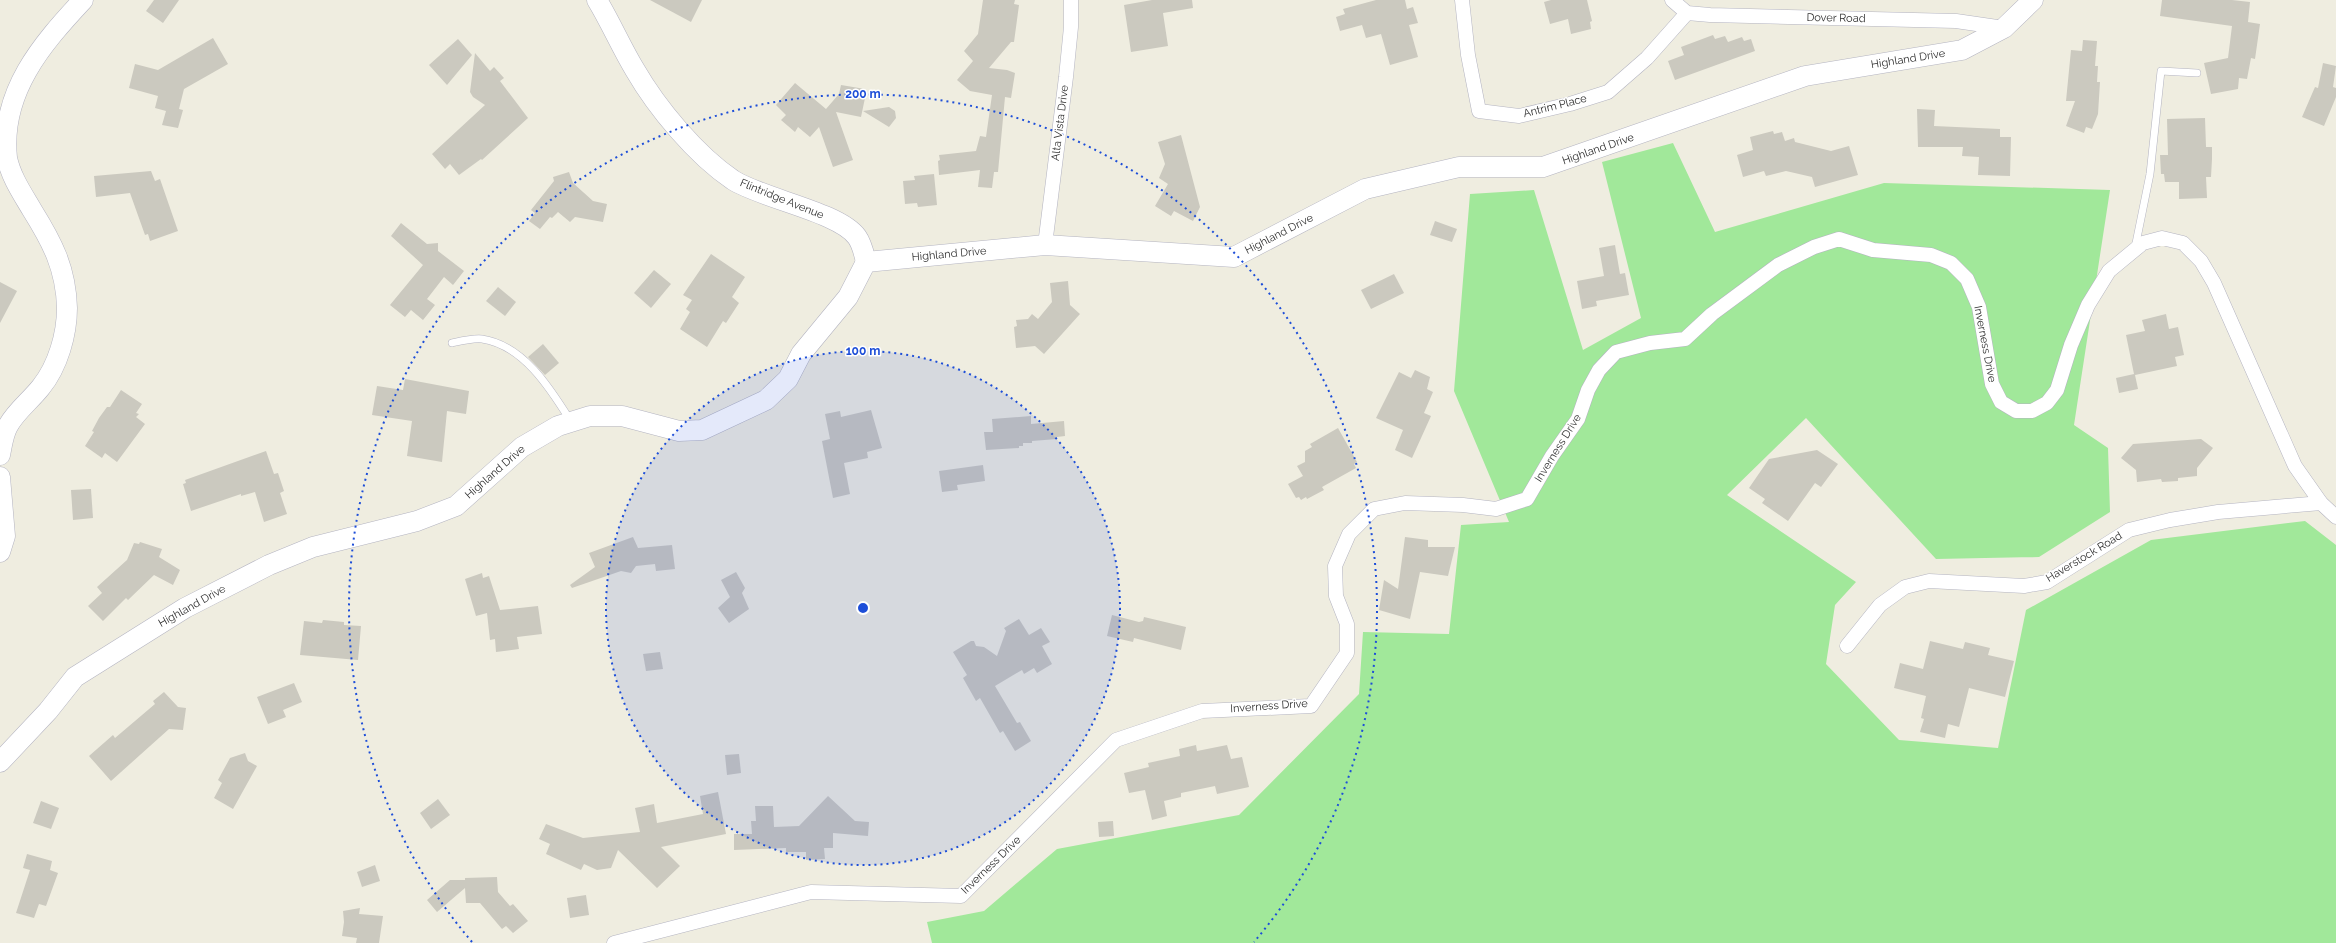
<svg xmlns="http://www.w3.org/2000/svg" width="2336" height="943" font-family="Raleway,sans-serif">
<rect width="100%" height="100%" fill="#efede0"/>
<!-- green -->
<polygon fill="#a1e89a" points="1673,143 1715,232 1884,183 2110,190 2074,425 2108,448 2110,512 2039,557 1936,559 1806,418 1727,495 1856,582 1835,605 1826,664 1899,740 1998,748 2026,610 2151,540 2305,521 2336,545 2336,943 932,943 927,922 984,911 1057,849 1239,815 1359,694 1363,632 1449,634 1461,525 1509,522 1454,391 1470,194 1534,190 1583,350 1641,318 1602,162"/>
<!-- building -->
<g fill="#cbc9bf">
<polygon points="154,0 179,0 163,23 146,11"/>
<polygon points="650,0 702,0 691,22"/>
<polygon points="983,0 1015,0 1014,4 1019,5 1014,42 1011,42 989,68 1007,70 1015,73 1011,98 1005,97 998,172 994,172 992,188 978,187 980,170 939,175 938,161 940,160 939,155 976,151 980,136 986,137 992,95 970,91 957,80 973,61 964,51 978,34"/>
<polygon points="1152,0 1192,0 1193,8 1163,13 1168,46 1131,52 1124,5"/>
<polygon points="1376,0 1405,0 1407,9 1413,7 1418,23 1409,25 1418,57 1390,65 1381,34 1366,38 1362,25 1340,31 1336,17 1345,14 1343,9"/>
<polygon points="1551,0 1587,0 1592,21 1590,22 1591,29 1571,34 1568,19 1550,24 1544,2"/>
<polygon points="2162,0 2232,0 2250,2 2248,22 2260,24 2255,59 2251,58 2247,79 2239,78 2238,89 2211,94 2204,63 2228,58 2232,26 2160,16"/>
<polygon points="1713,35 1715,39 1725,36 1728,42 1742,37 1744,41 1751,39 1755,51 1675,80 1668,61 1684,55 1681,47"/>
<polygon points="213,38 228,64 184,89 179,109 183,110 178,128 162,125 166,111 155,108 158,96 129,88 135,64 158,70"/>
<polygon points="458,39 472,55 447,85 429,65"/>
<polygon points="2083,40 2097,41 2095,66 2098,66 2097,82 2100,82 2098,114 2092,129 2086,127 2084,133 2066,126 2075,101 2066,101 2071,50 2082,51"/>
<polygon points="475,53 490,71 494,67 504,78 500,81 528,118 482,160 481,159 459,175 450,164 445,169 432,154 485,105 473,97 470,92"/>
<polygon points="2323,63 2336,66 2333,87 2336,88 2336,97 2324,126 2302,117 2315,87 2318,88"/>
<polygon points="795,83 826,109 839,94 841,85 865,89 863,98 865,98 861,117 836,112 853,160 833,167 819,127 810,137 798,127 795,132 781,120 786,115 776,105"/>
<polygon points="889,107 895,111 896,118 889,127 863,111"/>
<polygon points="1917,109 1935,110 1934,126 2000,129 2000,137 2011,137 2010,176 1978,175 1979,157 1962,156 1963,147 1918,147"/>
<polygon points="2205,118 2206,147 2212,147 2212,159 2211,177 2206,177 2207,198 2179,199 2179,182 2165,182 2164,174 2161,174 2160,155 2168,155 2167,119"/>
<polygon points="1773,131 1774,134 1782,132 1785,141 1794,138 1795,142 1831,151 1849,146 1858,175 1815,187 1812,177 1786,171 1766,176 1764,171 1743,177 1737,155 1753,150 1750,137"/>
<polygon points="1181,135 1200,207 1193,221 1174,211 1171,216 1155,206 1168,184 1159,178 1165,164 1158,142"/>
<polygon points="151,171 155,181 160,179 178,231 150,241 148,234 145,235 130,193 96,197 94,176"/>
<polygon points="569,172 573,183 593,201 607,204 603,222 575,217 570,222 558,212 552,218 550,217 540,229 529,221 535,213 531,210 554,181 553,177"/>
<polygon points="934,174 937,205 918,207 917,203 905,204 903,181 915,180 914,176"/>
<polygon points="1435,221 1457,229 1452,242 1430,235"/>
<polygon points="401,223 427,244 438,243 438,251 464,271 453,285 444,277 427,299 435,305 423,320 411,310 405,317 390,305 423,265 391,236"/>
<polygon points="1615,245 1620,274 1625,273 1629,295 1596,301 1597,306 1582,309 1577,281 1604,276 1599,248"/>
<polygon points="711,254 745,277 732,297 739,303 726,323 723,321 707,347 680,329 690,312 686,309 692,300 683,295"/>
<polygon points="654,270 671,284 651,308 634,293"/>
<polygon points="1394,274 1404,293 1371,309 1361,290"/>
<polygon points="1068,281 1070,305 1080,314 1044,354 1035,346 1016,348 1014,327 1017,326 1016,320 1028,319 1032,314 1038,319 1052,302 1050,283"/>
<polygon points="0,282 17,291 0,323"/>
<polygon points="498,287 516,302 505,316 486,301"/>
<polygon points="2166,314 2169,329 2178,327 2184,355 2175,357 2177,366 2135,375 2138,389 2119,393 2116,378 2134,374 2126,335 2145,331 2142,320"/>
<polygon points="543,344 559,363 545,375 528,357"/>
<polygon points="1415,370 1430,377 1427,389 1433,392 1424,413 1431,416 1412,458 1395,450 1403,430 1376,418 1399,372 1411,378"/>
<polygon points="405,379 469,391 466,414 447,411 442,462 407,456 412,421 372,415 377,386 403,390"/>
<polygon points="121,390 142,404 136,413 139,414 136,417 145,424 117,462 105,453 102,458 85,446 94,432 92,431 99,418 107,407 110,407"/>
<polygon points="871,410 882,448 867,452 868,458 844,463 850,494 833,498 822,441 830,439 825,414 840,411 841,417"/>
<polygon points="1031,416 1031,424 1064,421 1065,436 1057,437 1057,439 1032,441 1032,443 1023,443 1023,446 1019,446 1019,448 986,450 984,432 993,432 992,419"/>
<polygon points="1338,428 1357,462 1354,464 1356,468 1322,487 1324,490 1307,499 1306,497 1301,500 1299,497 1296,498 1288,484 1303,476 1297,466 1305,462 1305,451 1312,447 1310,444"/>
<polygon points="2201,439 2213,448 2197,468 2197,476 2178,478 2178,481 2162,482 2161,479 2137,482 2136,470 2121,458 2133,444"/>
<polygon points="1817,450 1838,464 1821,487 1815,483 1788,521 1762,503 1765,499 1749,488 1769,459"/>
<polygon points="266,451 274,474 278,473 284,491 280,493 287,514 264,522 255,492 241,496 241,494 191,511 183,484 186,483 185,480"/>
<polygon points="983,465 985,481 957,485 958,490 942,492 939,471"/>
<polygon points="91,489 93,518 73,520 71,490"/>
<polygon points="633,537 638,548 672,545 675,569 656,571 655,564 636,566 631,573 621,571 572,588 570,585 595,567 589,553"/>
<polygon points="1405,537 1428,540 1428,547 1455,547 1448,576 1420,572 1410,619 1379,610 1384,580 1398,589"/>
<polygon points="140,542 162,549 159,557 180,570 173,585 154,575 128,600 126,598 103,621 88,606 102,593 97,587 127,560 134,543 139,544"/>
<polygon points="736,572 745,588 742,593 749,609 729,623 718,608 730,597 721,580"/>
<polygon points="482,573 483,578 489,576 500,610 538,606 542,634 517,637 519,649 496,652 495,639 490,640 487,613 476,616 465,579"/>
<polygon points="1112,615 1139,622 1143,621 1144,617 1186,627 1181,650 1134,638 1133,642 1107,636"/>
<polygon points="1019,619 1029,635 1041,628 1050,642 1042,646 1052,664 1037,673 1034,668 1024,674 1022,670 995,686 1017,723 1020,722 1031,741 1015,751 1003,731 1000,733 980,698 976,701 963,678 967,675 953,652 971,641 974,641 976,646 984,647 997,656 1006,631 1004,628"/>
<polygon points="323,620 344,622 344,625 361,626 358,660 300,655 304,621 322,623"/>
<polygon points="1930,641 1963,649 1965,642 1990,648 1988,655 2014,661 2005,697 1969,688 1959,727 1948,724 1945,738 1920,732 1924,719 1921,718 1926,696 1894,688 1900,663 1923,669"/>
<polygon points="660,652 663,669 646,671 643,654"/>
<polygon points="294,683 302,702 283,710 286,717 268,724 257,697"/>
<polygon points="164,692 178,707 186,708 183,730 169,729 111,781 89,756 113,735 115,738 155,704 153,701"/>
<polygon points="1196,745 1197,751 1227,745 1231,759 1242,757 1249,787 1217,794 1215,786 1181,793 1181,797 1164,801 1167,816 1152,820 1145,790 1129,793 1124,773 1149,767 1148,763 1180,756 1179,749"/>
<polygon points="245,753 248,761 257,766 233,809 214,798 222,783 218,780 230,758"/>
<polygon points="739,754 741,773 727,775 725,755"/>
<polygon points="718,792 726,834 661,847 680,866 657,888 618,850 611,868 597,870 584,864 581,870 546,854 550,844 539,839 546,824 583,838 640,832 635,808 654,804 657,823 703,814 700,796"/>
<polygon points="828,796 855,821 869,822 868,836 833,833 833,848 824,848 825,859 806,860 806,852 786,852 786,848 734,850 734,834 752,834 751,821 756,821 755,806 773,806 774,827 799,826"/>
<polygon points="438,799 450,815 431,829 420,813"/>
<polygon points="41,801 59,808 51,829 33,823"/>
<polygon points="1113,821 1114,836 1099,837 1098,822"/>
<polygon points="27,854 52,861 50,870 58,873 46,906 39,904 34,918 16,913 30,870 23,868"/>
<polygon points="375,865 380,881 362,887 357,872"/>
<polygon points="497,877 498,892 510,906 513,904 528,921 513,933 506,926 502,929 480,903 466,903 465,888 437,912 427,900 450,880 465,880 465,878"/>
<polygon points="586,895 589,915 570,918 567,898"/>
<polygon points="360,908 359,914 383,916 379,943 356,943 357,938 342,936 344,922 343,911"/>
</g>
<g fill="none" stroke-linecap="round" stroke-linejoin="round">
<!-- lane casing -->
<g stroke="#b4b4c1" stroke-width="8">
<g id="lane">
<polyline points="2135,248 2150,174 2161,71 2197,73"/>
<path d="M 452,343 C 461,341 473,338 482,339 C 523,345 550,388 570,420"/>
</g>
</g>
<!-- street casing -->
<g stroke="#b4b4c1" stroke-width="15">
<g id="street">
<polyline points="1462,0 1468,55 1479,111 1519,116 1570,104 1608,92 1647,58 1687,13"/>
<polyline points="1672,0 1687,13 1710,15 1956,21 2004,28"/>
<polyline points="1045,245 1066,77 1071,27 1071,0"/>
<polyline points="1847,646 1880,605 1905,587 1929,581 2024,586 2047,582 2129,530 2170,520 2218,512 2321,503"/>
<polyline points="614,943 811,892 961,896 1116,740 1202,711 1311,706 1347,653 1347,624 1336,596 1335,566 1349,534 1374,509 1405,503 1463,505 1496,509 1527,499 1552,456 1578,419 1588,390 1599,370 1616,352 1650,343 1685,339 1712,314 1778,265 1814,247 1839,239 1873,250 1931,255 1951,263 1967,279 1979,307 1992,384 2001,402 2016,411 2032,411 2047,403 2057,390 2071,345 2088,305 2109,271 2143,243 2162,238 2183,243 2201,261 2214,283 2295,466 2321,503 2336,517"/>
</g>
</g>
<!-- secondary casing -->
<g stroke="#b4b4c1" stroke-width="21">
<g id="secondary">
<path d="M 597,0 C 611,23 621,47 635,70 C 657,108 696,155 733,180 C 763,199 839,212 857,237 C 862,244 864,253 866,262"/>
<path d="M 0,455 C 2,446 3,435 8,426 C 15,412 31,400 41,387 C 58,366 67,334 67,308 C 66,268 52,242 32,210 C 22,193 11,177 7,158 C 0,92 42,44 83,0"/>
<polyline points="0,477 5,536 0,552"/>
<polyline points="0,762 48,711 75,677 185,608 269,565 313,547 417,521 456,506 522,447 558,426 590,416 622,416 679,431 702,430 766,400 788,379 801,354 848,297 866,262 1045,245 1234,257 1365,189 1459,167 1543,167 1805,76 1962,50 2004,28 2033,0"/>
</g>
</g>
<!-- lane -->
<use href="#lane" stroke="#fff" stroke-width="7"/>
<!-- street -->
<use href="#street" stroke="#fff" stroke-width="14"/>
<!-- secondary -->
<use href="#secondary" stroke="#fff" stroke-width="20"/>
</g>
<!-- distance rings -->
<circle cx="863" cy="608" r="257" fill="#1d4ed8" fill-opacity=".12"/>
<g fill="none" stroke="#1d4ed8" stroke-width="2" stroke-dasharray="2 4">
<circle cx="863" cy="608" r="257"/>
<path d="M472 942A514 514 0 1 1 1254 942"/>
</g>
<g text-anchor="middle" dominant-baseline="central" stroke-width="3" stroke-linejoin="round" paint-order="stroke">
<!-- street labels -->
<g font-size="11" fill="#2e2e2e" stroke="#fff">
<text transform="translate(1836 18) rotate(1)">Dover Road</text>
<text transform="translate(1908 59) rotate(-9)">Highland Drive</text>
<text transform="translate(1555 106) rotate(-14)">Antrim Place</text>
<text transform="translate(1060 123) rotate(-83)">Alta Vista Drive</text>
<text transform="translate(1598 149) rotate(-19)">Highland Drive</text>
<text transform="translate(782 199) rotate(22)">Flintridge Avenue</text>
<text transform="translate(1279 234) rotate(-27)">Highland Drive</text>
<text transform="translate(949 254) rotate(-5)">Highland Drive</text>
<text transform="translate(1985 344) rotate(79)">Inverness Drive</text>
<text transform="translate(1558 448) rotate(-58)">Inverness Drive</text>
<text transform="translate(495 472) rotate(-41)">Highland Drive</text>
<text transform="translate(2084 557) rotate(-31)">Haverstock Road</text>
<text transform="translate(192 606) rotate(-29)">Highland Drive</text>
<text transform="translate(1269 706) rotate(-4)">Inverness Drive</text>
<text transform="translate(991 865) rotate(-44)">Inverness Drive</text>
</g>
</g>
<circle cx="863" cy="608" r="6" fill="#1d4ed8" stroke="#fff" stroke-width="2"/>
<g font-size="12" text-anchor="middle" font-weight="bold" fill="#1d4ed8" stroke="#fff" stroke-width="3" stroke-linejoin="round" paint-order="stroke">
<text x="863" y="98">200 m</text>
<text x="863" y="355">100 m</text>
</g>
</svg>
